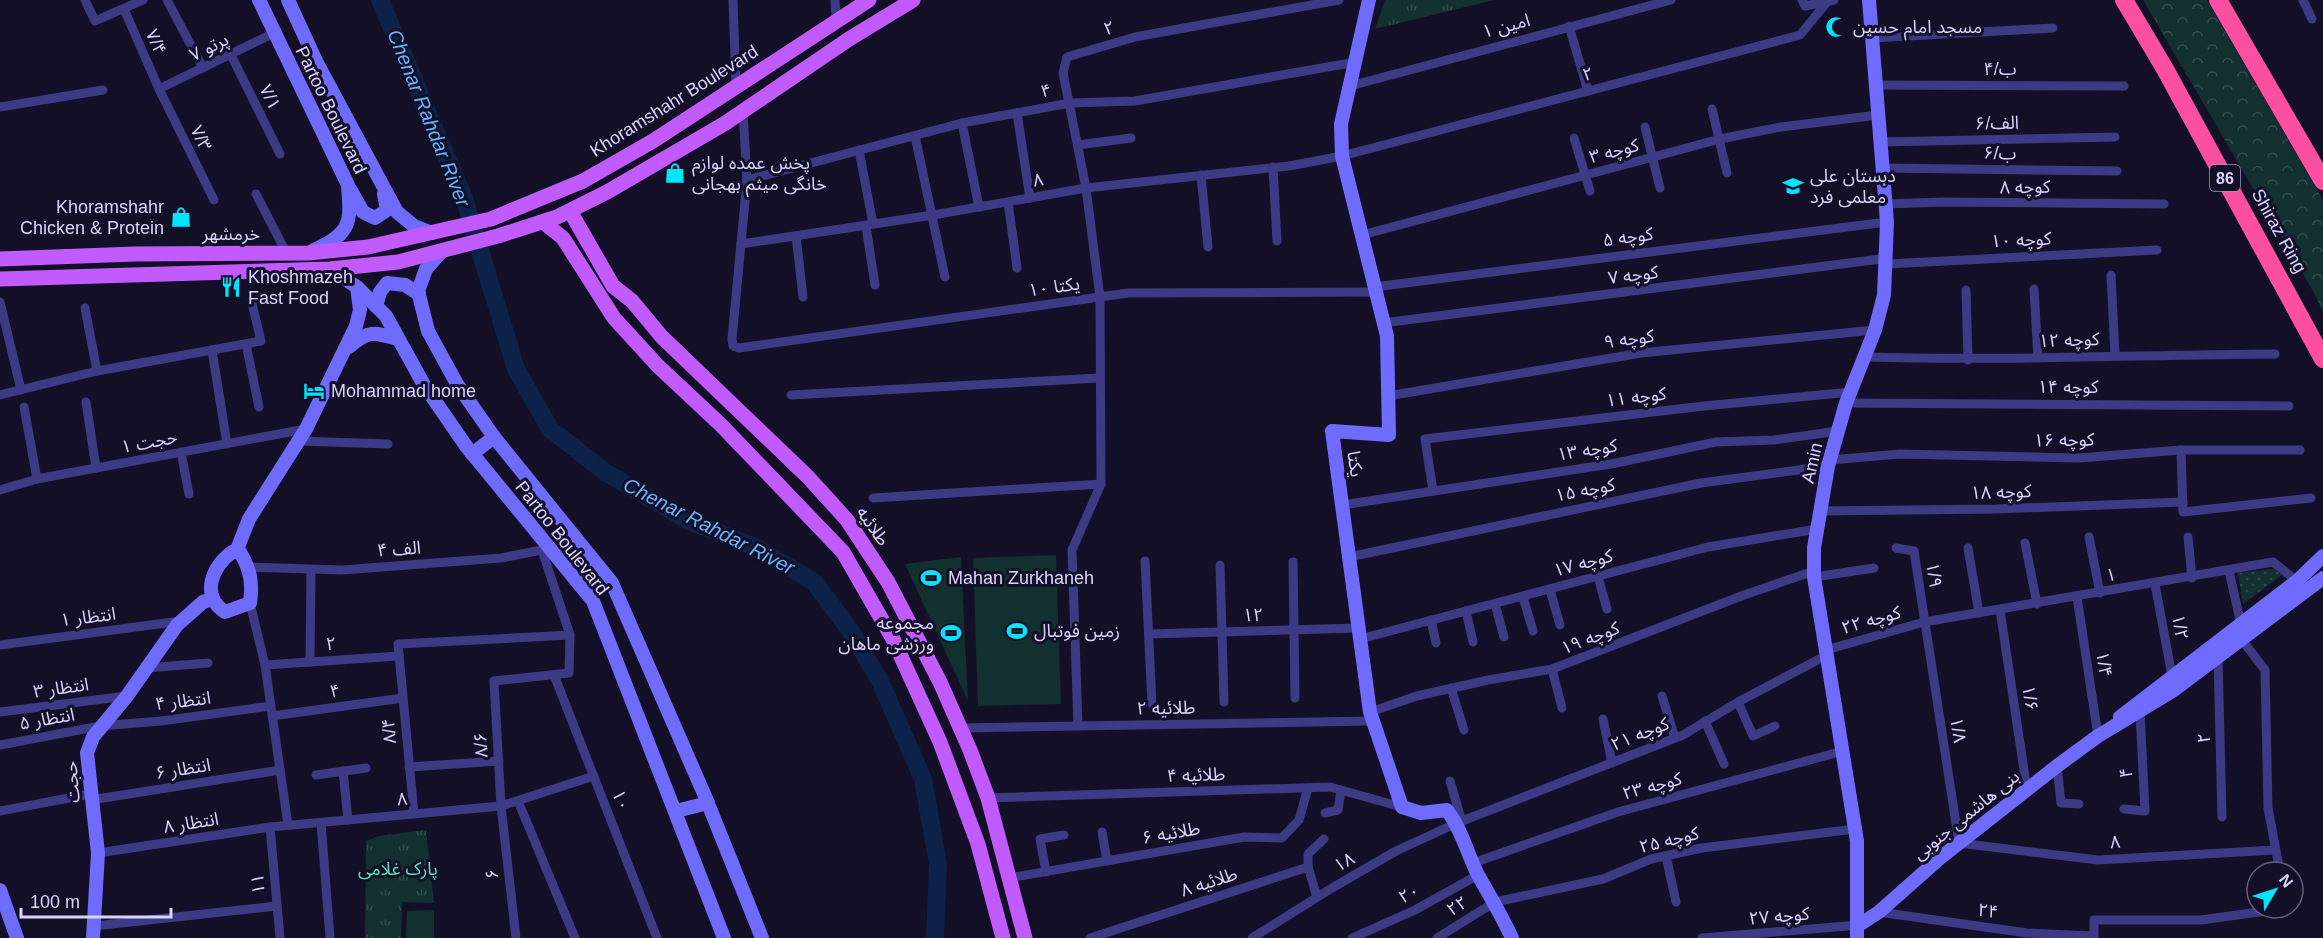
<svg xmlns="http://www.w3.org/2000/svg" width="2323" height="938" font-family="Helvetica,'Noto Sans Arabic',sans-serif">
<defs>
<pattern id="grass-dots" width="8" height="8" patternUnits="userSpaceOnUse" patternTransform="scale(1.5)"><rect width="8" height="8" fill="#12302f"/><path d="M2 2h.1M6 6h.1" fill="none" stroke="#344d4e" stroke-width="1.8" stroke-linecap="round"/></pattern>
<pattern id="forest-crowns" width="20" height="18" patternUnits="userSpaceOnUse" patternTransform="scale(1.5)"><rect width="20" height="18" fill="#12302f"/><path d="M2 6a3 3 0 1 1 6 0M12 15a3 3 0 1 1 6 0" fill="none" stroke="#344d4e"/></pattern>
<pattern id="park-tufts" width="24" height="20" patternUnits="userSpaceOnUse" patternTransform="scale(1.5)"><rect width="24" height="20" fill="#12302f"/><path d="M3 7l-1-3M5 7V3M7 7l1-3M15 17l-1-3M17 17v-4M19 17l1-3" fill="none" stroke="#344d4e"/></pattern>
</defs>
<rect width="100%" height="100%" fill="#130f26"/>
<!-- grass -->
<polygon fill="url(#grass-dots)" points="2273,569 2282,575 2243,604 2238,573"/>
<!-- forest -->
<polygon fill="url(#forest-crowns)" points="2143,0 2207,0 2323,200 2323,312 2313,291"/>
<!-- park -->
<g fill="url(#park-tufts)">
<polygon points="1385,0 1494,0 1375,29"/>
<polygon points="426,830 434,903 402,902 401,938 365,938 366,841 379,836"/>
</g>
<!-- garden -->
<g fill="#12302f">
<polygon points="1056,555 1061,704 978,706 973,558"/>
<polygon points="961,557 968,701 905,564"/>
<polygon points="434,910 434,938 406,938 407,911"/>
</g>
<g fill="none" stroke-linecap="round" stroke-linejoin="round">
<!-- river -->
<polyline stroke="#0c2248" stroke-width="18" points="380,0 464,198 516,369 550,429 605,472 689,521 757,548 814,582 850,630 880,681 923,779 938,864 935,938"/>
<!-- street -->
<g stroke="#3d3a85" stroke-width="9">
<polyline points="85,0 95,21 143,0"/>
<polyline points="167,0 203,68"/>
<polyline points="733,0 736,86"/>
<polyline points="835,0 836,21"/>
<polyline points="1802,0 1805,6 1834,0"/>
<polyline points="2303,0 2312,19"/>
<polyline points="124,9 159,89 214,200"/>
<polyline points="1569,26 1588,91"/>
<polyline points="1872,38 2053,28"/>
<polyline points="231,55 280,154"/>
<polyline points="1876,85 2124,86"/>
<polyline points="1350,86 1671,0"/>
<polyline points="159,89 274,33"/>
<polyline points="0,107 103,90"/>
<polyline points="1712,109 1727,173"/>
<polyline points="743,111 747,180 732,339 733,346 739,348 1128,293 1376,292"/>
<polyline points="1017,113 1030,198"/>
<polyline points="962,123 979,207"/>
<polyline points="1645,127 1660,188"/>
<polyline points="915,136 945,277"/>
<polyline points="1574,138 1590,191"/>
<polyline points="1880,142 2115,137"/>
<polyline points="1078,145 1131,138"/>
<polyline points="859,150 873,224"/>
<polyline points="1273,167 1277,241"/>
<polyline points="1883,168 2117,171"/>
<polyline points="1201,175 1208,247"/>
<polyline points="747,180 962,123 1070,103 1135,101 1356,62"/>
<polyline points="256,194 287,254"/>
<polyline points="1008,202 1017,268"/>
<polyline points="1886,204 1943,202 2164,204"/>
<polyline points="866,226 875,285"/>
<polyline points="1362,235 1720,139 1781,127 1878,115"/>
<polyline points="796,236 803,297"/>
<polyline points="741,244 933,215 1086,188 1289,166 1342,156 1800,35 1828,1"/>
<polyline points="1887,264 2157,250"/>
<polyline points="2111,275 2115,355"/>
<polyline points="1374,287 1887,222"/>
<polyline points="2034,289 2038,358"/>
<polyline points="1966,290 1968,360"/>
<polyline points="0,302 21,390"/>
<polyline points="85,308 97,371"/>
<polyline points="1383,323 1888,258"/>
<polyline points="246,344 259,407"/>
<polyline points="212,350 227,444"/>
<path d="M 1865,357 C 2001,361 2138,355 2275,354"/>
<polyline points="0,395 97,371 261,341 251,299"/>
<polyline points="791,395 1099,378"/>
<polyline points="1388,396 1641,353 1875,330"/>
<polyline points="86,402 96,468"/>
<polyline points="1846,403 2289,406"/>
<polyline points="24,407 37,479"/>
<polyline points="298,441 388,444"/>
<polyline points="2181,450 2183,512 2311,498"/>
<polyline points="181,452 189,494"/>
<polyline points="1830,460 1900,454 2079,458 2181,450 2300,450"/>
<polyline points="0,490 37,479 306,429"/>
<polyline points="1433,491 1425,439 1704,406 1851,392"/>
<polyline points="873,498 1101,484"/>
<polyline points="1342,505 1611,464 1716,442 1774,440 1838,431"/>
<polyline points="1820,511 1996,509 2183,502"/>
<polyline points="2089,537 2100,593"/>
<polyline points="2188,537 2192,578"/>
<polyline points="2025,543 2037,604"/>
<polyline points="1896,548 1914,551 1959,843 2098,860 2275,850"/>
<polyline points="1968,548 1979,613"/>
<polyline points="1349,557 1701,483 1828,466"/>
<polyline points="1145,561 1152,704"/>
<polyline points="1293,562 1295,698"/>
<polyline points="1220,565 1224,702"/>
<polyline points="249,567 342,570 501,558 547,549"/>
<polyline points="2229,571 2241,624"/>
<polyline points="1598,577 1607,609"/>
<polyline points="1814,577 1874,568"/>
<polyline points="2155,584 2172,676"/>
<polyline points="1550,590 1560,625"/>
<polyline points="1523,597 1533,631"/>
<polyline points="2077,597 2098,736"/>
<polyline points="250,603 265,665 288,825"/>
<polyline points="1495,604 1504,637"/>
<polyline points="2000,610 2027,790"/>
<polyline points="1466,611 1473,642"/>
<polyline points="1431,620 1436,643"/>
<polyline points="1149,634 1359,628"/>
<polyline points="1360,639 1708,547 1817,529"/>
<polyline points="2242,640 2265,670 2268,808 2280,872"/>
<polyline points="0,645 181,621"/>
<polyline points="1826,650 1924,622 2273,562 2297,581"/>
<polyline points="2218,658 2222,817"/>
<polyline points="310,662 311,570"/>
<polyline points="265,665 399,656"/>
<polyline points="146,668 208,663"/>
<polyline points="1552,669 1562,708"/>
<polyline points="554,675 657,938"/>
<polyline points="1451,688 1464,730"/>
<polyline points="1662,696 1675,738"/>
<polyline points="1738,702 1753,736 1775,726"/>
<polyline points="0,712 127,696"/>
<polyline points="1370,712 1417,696 1488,680 1552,669 1744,595 1814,571"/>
<polyline points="272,716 403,698"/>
<polyline points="1603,719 1612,763"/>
<polyline points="1705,721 1724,764"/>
<polyline points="1078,726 1072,550 1101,484 1100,297 1086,188 1063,73 1067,57 1135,37 1339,0"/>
<polyline points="960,728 1373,721"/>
<polyline points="0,745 100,726 161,721 271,706"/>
<polyline points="2057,766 2061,803 2079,804"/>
<polyline points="409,767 499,761"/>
<polyline points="343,771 348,820"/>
<polyline points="316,775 366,768"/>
<polyline points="1450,781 1462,822"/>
<polyline points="988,798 1330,787 1402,807"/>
<polyline points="91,800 280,770"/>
<polyline points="518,801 575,938"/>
<polyline points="2124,809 2145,811 2140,712"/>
<polyline points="0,811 90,794"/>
<polyline points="1325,813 1338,810 1341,790"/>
<polyline points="414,814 398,644 570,635"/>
<polyline points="321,823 330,938"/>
<polyline points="270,827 280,938"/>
<polyline points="1102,832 1107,861"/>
<polyline points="98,853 270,827 501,806 594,776"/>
<polyline points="1666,856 1676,902"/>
<polyline points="1473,863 1618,812 1843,751"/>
<polyline points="1308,867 1308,854 1324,839"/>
<polyline points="1046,872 1040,839 1064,835"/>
<polyline points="1009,878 1244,837 1282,838 1299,820 1308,788"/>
<polyline points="1879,912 2027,933 2093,936"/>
<polyline points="94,926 277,906"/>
<polyline points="516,938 501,806 494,681 569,673 570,635 542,550"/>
<polyline points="1090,938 1308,867 1317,897"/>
<polyline points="1252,938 1332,888 1396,851 1457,823 1683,735 1738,702 1827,655"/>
<polyline points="1352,938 1415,910 1478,875"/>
<polyline points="1437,938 1495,902 1603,879 1651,859 1702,848 1855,829"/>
<polyline points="1702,938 1859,925"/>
<polyline points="2094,938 2094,920 2201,920 2287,908"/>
</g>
<!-- secondary -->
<g stroke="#6f6bff" stroke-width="14">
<path d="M 259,0 L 348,185 C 351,222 352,233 314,250"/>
<polyline points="288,0 316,61 397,212 414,226 432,233"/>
<path d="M 1369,0 L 1341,124 L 1342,156 L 1387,336 L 1389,435 L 1332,431 L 1370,712 L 1402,807 L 1421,813 L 1447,810 C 1462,830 1467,853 1478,875 C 1490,896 1502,916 1512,938"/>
<polyline points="350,189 363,212 375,218 387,210 384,194"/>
<polyline points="442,251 426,269 418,291 428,331 457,384 494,437 612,583 705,796 762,938"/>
<polyline points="330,269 357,287 386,316 424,385 466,446 593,601 724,938"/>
<polyline points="376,306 380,292 387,283 405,285 419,294"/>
<path d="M 349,347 C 368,330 374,332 398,339"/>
<polyline points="472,454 494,437"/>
<path d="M 232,552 L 240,552 C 250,569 253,582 250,603 L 225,612 C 200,596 212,567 232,552 Z"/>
<polyline points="236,552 249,519 306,429 356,326 360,310 357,287"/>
<polyline points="2120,717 2297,581 2323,556"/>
<polyline points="676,811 708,803"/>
<polyline points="0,890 17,938"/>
<polyline points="1859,925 1879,912 1940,858 2057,766 2098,736 2174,690 2323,578"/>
<polyline points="93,938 98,853 87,753 93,737 127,696 177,625 203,602 212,599"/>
<polyline points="1857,938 1857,841 1814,577 1814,548 1828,466 1846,403 1875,330 1884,295 1887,222 1869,0"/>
</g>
<!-- primary -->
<g stroke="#c25bff" stroke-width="15">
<polyline points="570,211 613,286 632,301 662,337 808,477 847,520 888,582 940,682 970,750 988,798 1025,938"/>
<polyline points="543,222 563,238 614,318 658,366 721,425 843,552 893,639 940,742 978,844 1003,938"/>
<polyline points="0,259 135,254 308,253 368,247 491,219 583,181 653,141 869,0"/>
<polyline points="0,279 330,269 398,262 498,236 557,217 607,192 724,124 849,39 913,0"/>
</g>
<!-- highway -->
<g stroke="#ff4fa3" stroke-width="18">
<polyline points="2124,0 2165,69 2323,359"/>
<polyline points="2218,0 2323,181"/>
</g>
</g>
<!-- icons -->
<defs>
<g id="mosque-bare" transform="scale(1.62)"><path d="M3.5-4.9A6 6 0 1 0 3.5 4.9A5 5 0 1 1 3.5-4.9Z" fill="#00e5ff" stroke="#130f26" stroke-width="2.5" paint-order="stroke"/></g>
<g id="shop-bare" transform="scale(1.62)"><path d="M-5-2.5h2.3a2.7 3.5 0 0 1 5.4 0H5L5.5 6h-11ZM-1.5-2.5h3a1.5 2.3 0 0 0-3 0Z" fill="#00e5ff" stroke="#130f26" stroke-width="2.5" paint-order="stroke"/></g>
<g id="school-bare" transform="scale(1.62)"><path d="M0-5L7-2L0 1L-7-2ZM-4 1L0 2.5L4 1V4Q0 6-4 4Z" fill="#00e5ff" stroke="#130f26" stroke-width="2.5" paint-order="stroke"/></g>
<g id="restaurant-bare" transform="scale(1.62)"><path d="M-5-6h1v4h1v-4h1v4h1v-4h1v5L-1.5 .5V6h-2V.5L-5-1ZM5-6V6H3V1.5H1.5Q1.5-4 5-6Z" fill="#00e5ff" stroke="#130f26" stroke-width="2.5" paint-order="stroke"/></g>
<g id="hotel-bare" transform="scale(1.62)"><path d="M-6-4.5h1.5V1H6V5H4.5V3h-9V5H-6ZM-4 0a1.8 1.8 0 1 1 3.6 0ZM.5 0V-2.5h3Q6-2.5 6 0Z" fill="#00e5ff" stroke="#130f26" stroke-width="2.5" paint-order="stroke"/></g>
<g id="stadium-bare" transform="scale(1.62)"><path d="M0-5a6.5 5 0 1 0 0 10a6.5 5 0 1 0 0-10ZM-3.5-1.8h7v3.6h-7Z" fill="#00e5ff" stroke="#130f26" stroke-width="2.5" paint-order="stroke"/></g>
</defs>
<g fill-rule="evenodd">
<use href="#mosque-bare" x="1836" y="27"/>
<use href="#shop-bare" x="675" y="173"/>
<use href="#school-bare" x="1793" y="186"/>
<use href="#shop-bare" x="181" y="217"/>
<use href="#restaurant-bare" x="231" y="287"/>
<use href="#hotel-bare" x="314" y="391"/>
<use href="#stadium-bare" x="931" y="578"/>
<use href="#stadium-bare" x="1017" y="631"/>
<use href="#stadium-bare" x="951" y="633"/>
</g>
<g text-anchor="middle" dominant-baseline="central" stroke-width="6" stroke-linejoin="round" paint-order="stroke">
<!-- shield labels -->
<rect fill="#130f26" stroke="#9e99be" stroke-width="1.5" x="2210" y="165" width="30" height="26" rx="4.5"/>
<g font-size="16" font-weight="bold" fill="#d9d4ff">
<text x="2225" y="178">86</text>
</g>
<!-- street labels -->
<g font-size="18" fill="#d9d4ff" stroke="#130f26">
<text transform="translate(1506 26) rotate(-15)">امین ۱</text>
<text transform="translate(1109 28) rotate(-16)">۲</text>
<text transform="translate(156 42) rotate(66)">۷/۴</text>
<text transform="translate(209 47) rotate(-26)">پرتو ۷</text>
<text x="2000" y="69">۴/ب</text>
<text transform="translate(1588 74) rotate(-15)">۲</text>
<text transform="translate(1046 91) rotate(-11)">۴</text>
<text transform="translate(270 97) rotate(64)">۷/۱</text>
<text transform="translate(674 101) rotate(-32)">Khoramshahr Boulevard</text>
<text transform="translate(331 110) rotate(64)">Partoo Boulevard</text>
<text transform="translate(1997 123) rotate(-1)">۶/الف</text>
<text transform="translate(201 138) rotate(64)">۷/۳</text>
<text transform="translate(1614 151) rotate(-15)">کوچه ۳</text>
<text transform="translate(2000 153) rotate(1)">ب/۶</text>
<text transform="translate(1038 180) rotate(-10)">۸</text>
<text transform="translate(2025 187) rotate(-1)">کوچه ۸</text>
<text transform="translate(2279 231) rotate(61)">Shiraz Ring</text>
<text x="231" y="234">خرمشهر</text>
<text transform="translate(1628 237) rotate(-8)">کوچه ۵</text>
<text transform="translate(2021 240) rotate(-3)">کوچه ۱۰</text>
<text transform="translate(1633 275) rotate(-7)">کوچه ۷</text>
<text transform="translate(1054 287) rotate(-8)">۱۰ یکتا</text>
<text transform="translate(1629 339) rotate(-8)">کوچه ۹</text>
<text transform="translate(2069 340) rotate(-2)">کوچه ۱۲</text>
<text x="2068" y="387">کوچه ۱۴</text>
<text transform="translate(1636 397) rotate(-7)">کوچه ۱۱</text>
<text transform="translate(2064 440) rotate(-1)">کوچه ۱۶</text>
<text transform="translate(149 442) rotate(-11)">حجت ۱</text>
<text transform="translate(1587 450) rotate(-9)">کوچه ۱۳</text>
<text transform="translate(1812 463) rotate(-77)">Amin</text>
<text transform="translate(1355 464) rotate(82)">یکتا</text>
<text transform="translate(1585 490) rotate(-11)">کوچه ۱۵</text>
<text transform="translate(2001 492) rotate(-2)">کوچه ۱۸</text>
<text transform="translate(873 526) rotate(55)">طلائیه</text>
<text transform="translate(562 538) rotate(52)">Partoo Boulevard</text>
<text transform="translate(399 549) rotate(-4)">۴ الف</text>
<text transform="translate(1583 563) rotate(-15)">کوچه ۱۷</text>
<text transform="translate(1934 575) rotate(82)">۱/۹</text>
<text transform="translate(2111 575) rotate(-9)">۱</text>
<text transform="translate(1253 615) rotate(-2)">۱۲</text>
<text transform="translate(88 617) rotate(-7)">انتظار ۱</text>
<text transform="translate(1871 620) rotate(-16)">کوچه ۲۲</text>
<text transform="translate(2180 627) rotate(80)">۱/۲</text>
<text transform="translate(1590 638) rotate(-21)">کوچه ۱۹</text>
<text transform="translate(331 644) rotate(-4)">۲</text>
<text transform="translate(2104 664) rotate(81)">۱/۴</text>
<text transform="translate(61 688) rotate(-8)">انتظار ۳</text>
<text transform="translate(335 691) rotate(-8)">۴</text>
<text transform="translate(2030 698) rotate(81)">۱/۶</text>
<text transform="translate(183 701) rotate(-7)">انتظار ۴</text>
<text transform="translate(1166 708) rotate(-1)">طلائیه ۲</text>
<text transform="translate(47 719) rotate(-10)">انتظار ۵</text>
<text transform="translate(1958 730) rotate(81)">۱/۸</text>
<text transform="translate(389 731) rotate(-95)">۸/۴</text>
<text transform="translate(1640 734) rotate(-22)">کوچه ۲۱</text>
<text transform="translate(2204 738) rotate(-92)">۲</text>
<text transform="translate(481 745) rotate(-93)">۸/۶</text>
<text transform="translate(183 769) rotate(-9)">انتظار ۶</text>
<text transform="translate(2126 773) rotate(-93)">۴</text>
<text transform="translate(1196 775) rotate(-2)">طلائیه ۴</text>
<text transform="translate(72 782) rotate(-94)">حجت</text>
<text transform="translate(1652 786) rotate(-15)">کوچه ۲۳</text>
<text transform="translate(402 799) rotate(-5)">۸</text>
<text transform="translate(621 800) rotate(69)">۱۰</text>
<text transform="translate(1966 815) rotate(-39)">بنی هاشمی جنوبی</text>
<text transform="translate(191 823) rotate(-9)">انتظار ۸</text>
<text transform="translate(1171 833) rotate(-10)">طلائیه ۶</text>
<text transform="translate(1669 840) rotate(-14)">کوچه ۲۵</text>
<text transform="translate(2115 842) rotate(-5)">۸</text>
<text transform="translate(1344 862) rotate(-29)">۱۸</text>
<text transform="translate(492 874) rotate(-96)">۶</text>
<text transform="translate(1209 882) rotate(-18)">طلائیه ۸</text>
<text transform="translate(258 884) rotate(-95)">۱۱</text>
<text transform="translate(1409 894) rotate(-27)">۲۰</text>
<text transform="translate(1457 906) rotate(-32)">۲۲</text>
<text transform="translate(1988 911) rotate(8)">۲۴</text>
<text transform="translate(1779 916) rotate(-5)">کوچه ۲۷</text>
</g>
<!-- poi labels -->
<g font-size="18" fill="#d9d4ff" stroke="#130f26" text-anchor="start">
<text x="1853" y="27">مسجد امام حسین</text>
<text x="692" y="163">پخش عمده لوازم<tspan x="692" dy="21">خانگی میثم بهجانی</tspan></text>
<text x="1810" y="176">دبستان علی<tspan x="1810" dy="21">معلمی فرد</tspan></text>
<text x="164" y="207" text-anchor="end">Khoramshahr<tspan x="164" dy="21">Chicken &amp; Protein</tspan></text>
<text x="248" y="277">Khoshmazeh<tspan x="248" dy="21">Fast Food</tspan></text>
<text x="331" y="391">Mohammad home</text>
<text x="948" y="578">Mahan Zurkhaneh</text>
<text x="934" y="623" text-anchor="end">مجموعه<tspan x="934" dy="21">ورزشی ماهان</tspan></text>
<text x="1034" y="631">زمین فوتبال</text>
</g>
<!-- park labels -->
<g font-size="18" fill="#5fe0c0" stroke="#130f26">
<text x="398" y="869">پارک غلامی</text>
</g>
<!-- water labels -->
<g font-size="20" font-style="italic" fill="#62b6ff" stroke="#130f26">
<text transform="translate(429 118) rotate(68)">Chenar Rahdar River</text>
<text transform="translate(709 526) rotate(27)">Chenar Rahdar River</text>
</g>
</g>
<!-- north arrow -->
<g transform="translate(2275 890) rotate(51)"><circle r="28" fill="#130f26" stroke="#625e7d" stroke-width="1.5"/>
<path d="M0-4.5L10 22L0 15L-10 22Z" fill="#00e5ff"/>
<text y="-9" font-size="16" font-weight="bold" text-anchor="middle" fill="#d9d4ff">N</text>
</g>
<!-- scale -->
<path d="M21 908v9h150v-9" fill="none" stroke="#d9d4ff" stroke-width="3"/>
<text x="30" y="908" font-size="18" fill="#d9d4ff" stroke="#130f26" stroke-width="4.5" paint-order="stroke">100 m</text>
</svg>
